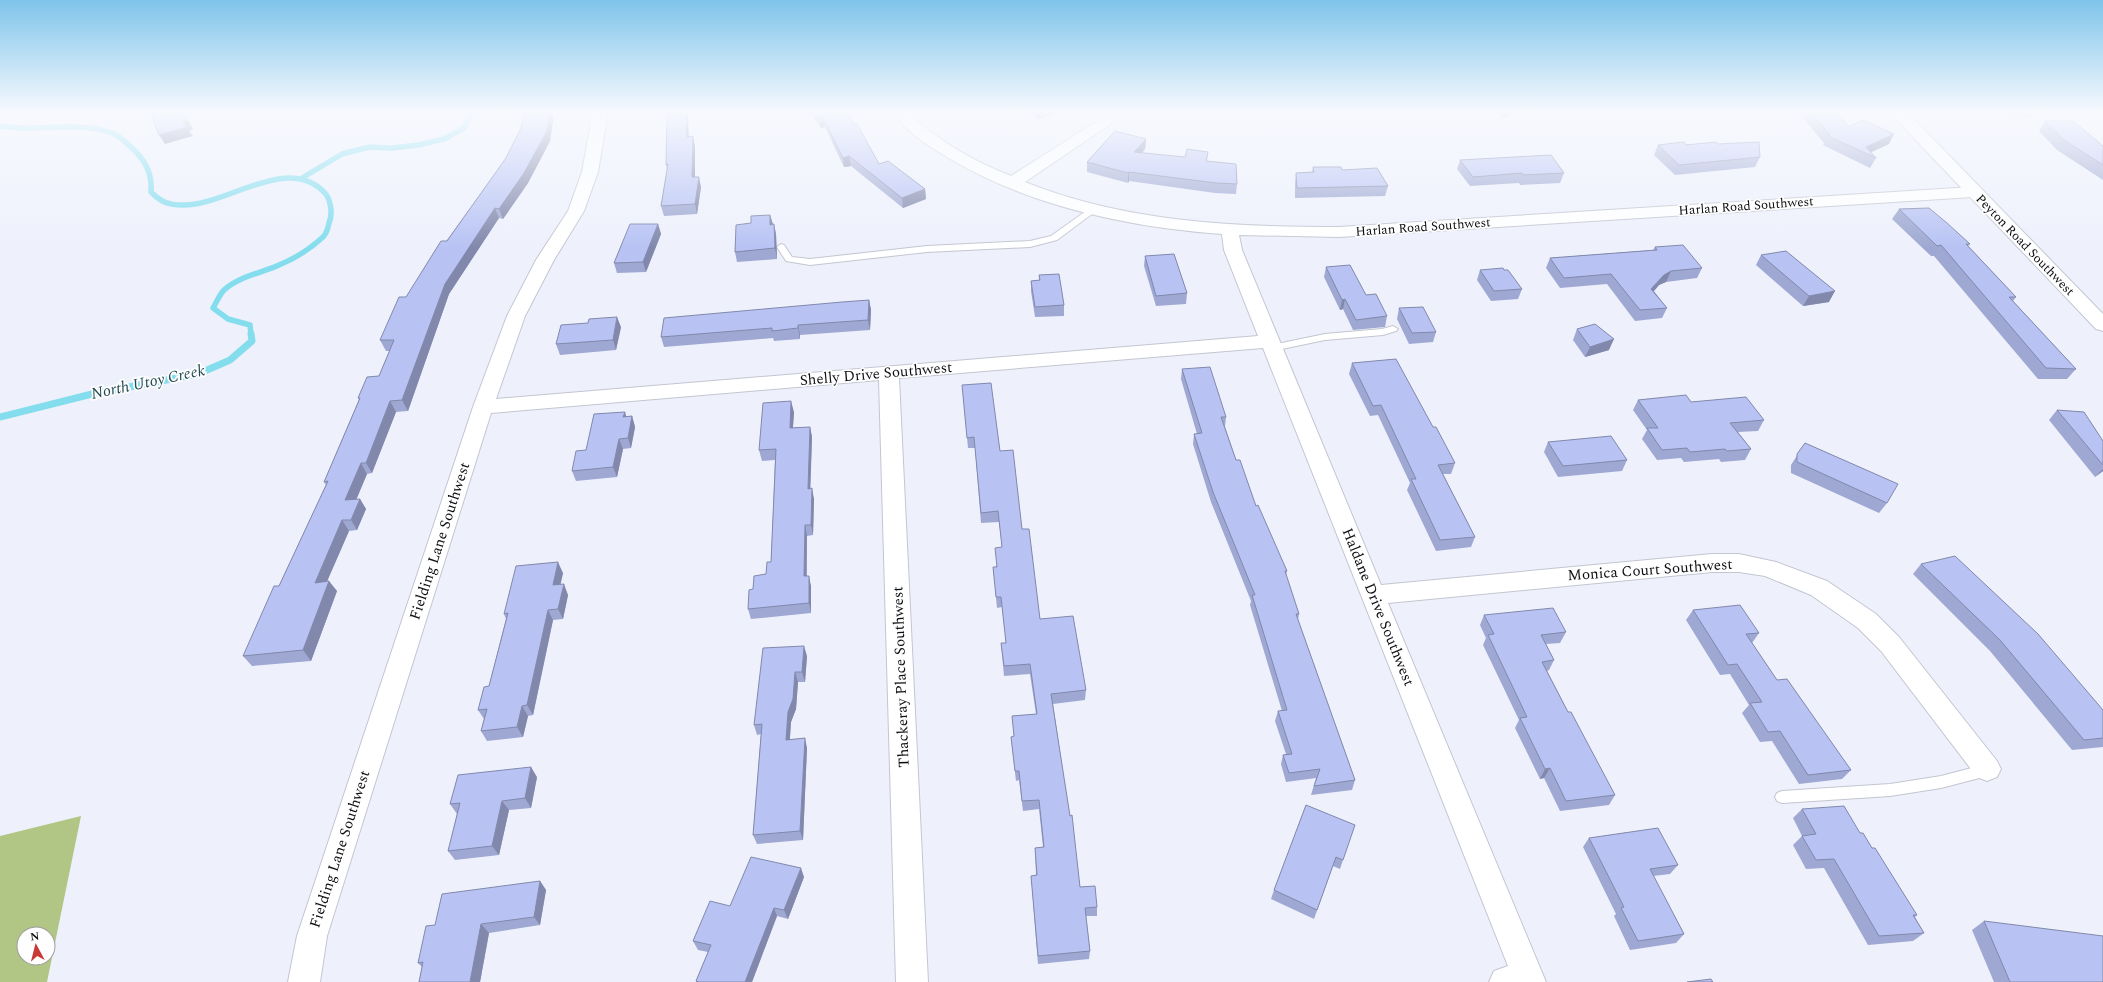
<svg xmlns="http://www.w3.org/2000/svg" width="2103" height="982" font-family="Spectral,serif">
<rect width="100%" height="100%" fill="#eef1fc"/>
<!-- forest -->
<path fill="#b1c584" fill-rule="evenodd" d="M 81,816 L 47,982 L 0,982 L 0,836 ZM 24,934 L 48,934 L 48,958 L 24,958 Z"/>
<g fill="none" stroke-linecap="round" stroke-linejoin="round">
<!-- stream-far1 -->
<g stroke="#83dded" stroke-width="5.5">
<path d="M 0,126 C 36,133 84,119 116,135 C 123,139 129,145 135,151 C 147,163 152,175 151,192 C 161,202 168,205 183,205 C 226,206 286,154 324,192 C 331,199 333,214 329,223 C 328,228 326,234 323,237 C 311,248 294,259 279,265 C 262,273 239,276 224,290 C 220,294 216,303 213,308 L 228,319 L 250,325 L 251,335"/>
<polyline points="302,178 342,154 369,147 392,148 418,145 444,139 464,128 471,116 469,111"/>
</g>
<!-- stream -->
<polyline stroke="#83dded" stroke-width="7" points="0,417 92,394 198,374 230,360 252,341 251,334"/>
<!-- service casing -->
<g stroke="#c3c6d0" stroke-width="2">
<g id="service">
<polygon points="1093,206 1097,209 1096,211 1057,240 1030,247 927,252 810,265 786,261 777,247 781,244 784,245 792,257 810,259 927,246 1030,241 1051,236"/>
<polygon points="1393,326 1398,329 1396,331 1383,335 1325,340 1272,351 1267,348 1272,345 1325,334 1382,329"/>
<polygon points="1987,764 1992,766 1994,770 1992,774 1987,776 1941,788 1890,796 1782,803 1777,801 1775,797 1777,793 1782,791 1890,784 1941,776"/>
</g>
</g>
<!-- minor casing -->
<g stroke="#c3c6d0" stroke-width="2">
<path id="minor" d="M 593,111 L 608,111 L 598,172 L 584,211 L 554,260 L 525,316 L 496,399 L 1258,336 L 1224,250 L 1222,234 C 1126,227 1024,205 942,154 C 924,143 903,129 892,111 L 907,111 C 936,140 973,161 1011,176 L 1113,111 L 1130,111 L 1025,182 C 1124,222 1233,227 1339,227 L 1973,187 L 1979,188 L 1981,192 L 1979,196 L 1973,197 L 1339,237 L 1239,235 L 1242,250 L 1381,585 L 1712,554 L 1739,554 L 1776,562 L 1827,581 L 1876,614 L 1899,637 L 1997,761 L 2001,769 L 1997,777 L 1987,781 L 1977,777 L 1881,651 L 1858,628 L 1811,595 L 1765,576 L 1739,572 L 1712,572 L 1388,603 L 1546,982 L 1489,982 L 1494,971 L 1508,966 L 1263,348 L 899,378 L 928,982 L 896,982 L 879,380 L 491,413 L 327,936 L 320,982 L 288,982 L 297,936 L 473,407 L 507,316 L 536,260 L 568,211 L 582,172 Z"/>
</g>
<!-- tertiary casing -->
<g stroke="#c3c6d0" stroke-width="2">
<polygon id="tertiary" points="1890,111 1906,111 2103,314 2103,331 2096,329 1910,134"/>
</g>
<!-- service -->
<use href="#service" fill="#fff" fill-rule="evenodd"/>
<!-- minor -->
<use href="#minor" fill="#fff" fill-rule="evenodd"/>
<!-- tertiary -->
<use href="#tertiary" fill="#fff" fill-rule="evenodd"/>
</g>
<!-- wall -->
<g fill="#9ea8d2">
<polygon points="524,111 552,111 553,120 550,141 528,183 503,219 499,218 449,294 408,411 396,412 372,473 367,474 356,499 360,499 366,509 357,530 349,531 327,581 337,591 311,661 252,666 243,656 279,586 326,485 324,482 359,400 358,398 379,376 390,351 386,351 380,340 406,297 506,158 521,128"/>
<polygon points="809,111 847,111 879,164 925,189 926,199 903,208 851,166 844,167 825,127 821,128"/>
<polygon points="1028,111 1061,111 1061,112 1038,119"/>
<polygon points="1496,111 1519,111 1503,118"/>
<polygon points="1797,111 1835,111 1849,127 1889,144 1871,152 1876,158 1870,168 1823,145 1824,143"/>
<polygon points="2003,111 2034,111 2030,117 2005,115"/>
<polygon points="2045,121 2103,146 2103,180 2057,150 2039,131"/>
<polygon points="689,137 695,146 695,177 701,187 697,214 664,216 661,206 667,170 666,165"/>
<polygon points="1146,139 1145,149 1142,153 1185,157 1208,152 1207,161 1237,184 1236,194 1215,193 1129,181 1128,183 1087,172 1087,162"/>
<polygon points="1718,144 1760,157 1755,167 1675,175 1654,155 1658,145"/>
<polygon points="1460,160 1564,173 1560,183 1520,185 1519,183 1470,186 1457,169"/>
<polygon points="1313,167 1342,170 1388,186 1385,196 1295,198 1295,183 1296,173 1312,172"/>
<polygon points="1899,209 1970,244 1968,246 2016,297 2013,301 2076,369 2067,379 2038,379 1934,256 1931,256 1892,219"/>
<polygon points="770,215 773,224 774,224 776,234 777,259 737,262 735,252 751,223"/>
<polygon points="658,224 661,234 646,272 617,273 614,263"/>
<polygon points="1655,247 1702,268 1697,278 1666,282 1659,285 1654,291 1667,308 1662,318 1635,321 1607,284 1560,288 1546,268 1550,258 1653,250"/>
<polygon points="1761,255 1829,302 1803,306 1756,265"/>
<polygon points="1145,256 1187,293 1186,304 1156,306 1144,266"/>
<polygon points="1326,267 1366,295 1387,316 1385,327 1353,330 1343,309 1340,310 1324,277"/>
<polygon points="1480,270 1522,289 1518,299 1491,301 1477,280"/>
<polygon points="1039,275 1064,305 1064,316 1035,317 1031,291 1031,281 1039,280"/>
<polygon points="869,300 871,310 870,330 800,335 800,339 774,341 773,338 664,347 661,337"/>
<polygon points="1399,308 1436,332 1433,342 1409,344 1397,319"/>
<polygon points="621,327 616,350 560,355 556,344"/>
<polygon points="1577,329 1609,350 1585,357 1573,340"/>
<polygon points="1352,363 1433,427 1455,463 1451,474 1443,474 1475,537 1471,547 1436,551 1407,490 1410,483 1378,415 1370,416 1349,374"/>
<polygon points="1182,369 1226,417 1225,427 1236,460 1256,506 1287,571 1286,575 1299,614 1298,620 1355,780 1352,790 1311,795 1316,778 1286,782 1281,764 1283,755 1286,754 1275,721 1278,711 1282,711 1250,605 1251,601 1211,502 1193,444 1194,434 1197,434 1181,379"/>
<polygon points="963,395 1000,451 1022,529 1040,619 1086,690 1085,700 1053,704 1080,887 1097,907 1097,916 1086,916 1090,951 1089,959 1038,964 1031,876 1036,875 1035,848 1043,847 1039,809 1023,811 1019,780 1016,781 1012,747 1011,737 1014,736 1012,716 1036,714 1030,674 1004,676 1001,643 1006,643 1002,607 997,608 993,567 996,567 1002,547 999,522 981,523 975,448 968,448"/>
<polygon points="1638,400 1691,402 1764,420 1758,431 1738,432 1751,449 1745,460 1721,462 1719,459 1684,462 1681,458 1657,460 1642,439 1647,430 1633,410"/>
<polygon points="2057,410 2103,441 2103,471 2095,477 2049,420"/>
<polygon points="794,412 793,428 810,427 812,437 810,488 814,499 813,535 807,536 807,576 811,586 811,613 751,619 748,609 753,589 766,574 771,562 775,460 762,461 759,450"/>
<polygon points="632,416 635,427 631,448 623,449 617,477 576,481 572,471 586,450 626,417"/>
<polygon points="1548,442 1627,460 1622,471 1558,477 1544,452"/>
<polygon points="1805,443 1887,503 1879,513 1791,473 1791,465"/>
<polygon points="1921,564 2103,710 2103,747 2072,750 1990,651 1913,574"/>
<polygon points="563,573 560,585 568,595 563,619 553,620 533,715 528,716 523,737 487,741 481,731 484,719 478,710 489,686 506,619 504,614"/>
<polygon points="1693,610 1759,633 1752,643 1777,680 1851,770 1842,779 1799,784 1772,741 1760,742 1742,713 1749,705 1730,674 1720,675 1686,620"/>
<polygon points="1484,615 1566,632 1560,643 1546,644 1554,660 1549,670 1547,671 1568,712 1615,795 1609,805 1560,811 1544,778 1540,779 1515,728 1519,720 1483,645 1486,638 1480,625"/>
<polygon points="807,656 805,682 798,682 796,709 791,722 790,739 807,748 803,840 757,844 753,835 761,734 757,735 754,725"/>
<polygon points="537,777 531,808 509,810 499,855 455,860 448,851 457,814 450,804"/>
<polygon points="1306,805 1343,860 1340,869 1333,866 1314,919 1271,899 1274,890"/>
<polygon points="1802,809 1860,833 1872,848 1917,915 1915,917 1924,933 1913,941 1868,945 1824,868 1806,869 1793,845 1802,836 1793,818"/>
<polygon points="1589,838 1678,865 1670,874 1653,876 1684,934 1676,943 1630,950 1614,916 1616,914 1583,847"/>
<polygon points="804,877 788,919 777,916 752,982 696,982 696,981 708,952 698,950 693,941 730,906"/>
<polygon points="540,881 546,890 540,925 489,933 480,982 419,982 422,967 418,963 435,925"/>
<polygon points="1984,921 2103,982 1994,982 1972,930"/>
</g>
<!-- shaded-wall -->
<g fill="#8188ab">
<polygon points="549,111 552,111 553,120 550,141 528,183 503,219 499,209"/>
<polygon points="686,111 688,111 689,147 687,137"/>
<polygon points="1038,111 1061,111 1061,112 1038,119"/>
<polygon points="1505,111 1519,111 1503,118"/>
<polygon points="823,117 825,127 821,128 820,118"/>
<polygon points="188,120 193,129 189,131 193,136 165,144 159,135 183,121"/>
<polygon points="1894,134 1889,144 1867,154 1866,147"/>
<polygon points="693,136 695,146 695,187 692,177"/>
<polygon points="1146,139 1145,149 1134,162 1134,152"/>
<polygon points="849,156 851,166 844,167 843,158"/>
<polygon points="1129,172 1129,181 1128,183 1128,173"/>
<polygon points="699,177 701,187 697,214 695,204"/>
<polygon points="925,189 926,199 903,208 902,198"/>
<polygon points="495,208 499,218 449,294 408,411 402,400 445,284"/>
<polygon points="770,215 773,225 770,225"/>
<polygon points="658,224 661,234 646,272 643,262"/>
<polygon points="774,224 776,234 777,259 775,248"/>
<polygon points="1671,271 1666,282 1659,285 1647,299 1651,289 1664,275"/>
<polygon points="1835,291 1829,302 1803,306 1809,296"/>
<polygon points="1345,299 1343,309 1340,310 1342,300"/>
<polygon points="869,300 871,310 870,330 868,320"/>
<polygon points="617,317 621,327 616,350 613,340"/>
<polygon points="798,325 800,335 800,339 798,328"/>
<polygon points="1614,339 1609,350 1585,357 1590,347"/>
<polygon points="390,401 396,412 372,473 366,463"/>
<polygon points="791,401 794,412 792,439 790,428"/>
<polygon points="625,412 628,422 623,417"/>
<polygon points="632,416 635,427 631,448 628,438"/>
<polygon points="810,427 812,437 810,499 808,489"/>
<polygon points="619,439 623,449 617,477 613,467"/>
<polygon points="361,463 367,474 352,510 345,500"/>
<polygon points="2103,469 2103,471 2095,477"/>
<polygon points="812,488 814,499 813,535 811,525"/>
<polygon points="360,499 366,509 357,530 351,520"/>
<polygon points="342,520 349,531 322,593 315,583"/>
<polygon points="805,525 807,536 806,587 804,576"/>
<polygon points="558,562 563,573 558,596 553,585"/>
<polygon points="809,576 811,586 811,613 809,603"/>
<polygon points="329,581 337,591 311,661 303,650"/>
<polygon points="564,584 568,595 563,619 558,609"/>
<polygon points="548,610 553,620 533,715 527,705"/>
<polygon points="804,646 807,656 805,682 802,672"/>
<polygon points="795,672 798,682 796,709 791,722 789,749 786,740 788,712"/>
<polygon points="522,706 528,716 523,737 517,727"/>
<polygon points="805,738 807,748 803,840 800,831"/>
<polygon points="531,767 537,777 531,808 525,798"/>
<polygon points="1550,768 1544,778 1540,779 1545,769"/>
<polygon points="502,801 509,810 499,855 492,846"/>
<polygon points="801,868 804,877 788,919 784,910"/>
<polygon points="540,881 546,890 540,925 534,917"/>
<polygon points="774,908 777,916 752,982 745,982"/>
<polygon points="481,924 489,933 480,982 470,982"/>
</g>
<!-- building -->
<g fill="#b8c3f4" stroke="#8188ab">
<polygon points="150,111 182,111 188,120 183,121 187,127 159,135"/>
<polygon points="524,111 549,111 547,131 524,173 499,209 495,208 445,284 402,400 390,401 366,463 361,463 345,500 360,499 351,520 342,520 315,583 329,581 303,650 243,656 274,586 279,586 328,481 324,482 360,398 358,398 367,377 379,376 394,340 380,340 399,297 406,297 441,241 447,241 506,158 521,128"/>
<polygon points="667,111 686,111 687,137 693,136 692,177 699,177 695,204 661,206 668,164 666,165"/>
<polygon points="814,111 847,111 854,124 857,124 879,164 888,161 925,189 902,198 849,156 843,158 823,117 820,118"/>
<polygon points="1810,111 1835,111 1849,127 1863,120 1894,134 1866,147 1876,158 1828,136 1830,135"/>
<polygon points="2045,121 2073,121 2103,146 2103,165 2064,140"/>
<polygon points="1115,131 1146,139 1134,152 1185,157 1187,149 1208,152 1206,161 1236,164 1237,184 1216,183 1129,172 1128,173 1087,162"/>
<polygon points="1684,142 1686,145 1716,142 1718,144 1759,142 1760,157 1679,165 1658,145"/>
<polygon points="1551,155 1564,173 1523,175 1522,173 1473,177 1460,160"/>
<polygon points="1313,167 1341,167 1342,170 1377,168 1388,186 1297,188 1296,173 1314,172"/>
<polygon points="1929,208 1947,223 1970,244 1966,244 2016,297 2009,297 2076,369 2046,368 1941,245 1937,246 1899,209"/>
<polygon points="770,215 770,225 774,224 775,248 735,252 736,225 751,223 751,216"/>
<polygon points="630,224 658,224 643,262 614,263"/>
<polygon points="1683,245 1702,268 1671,271 1664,275 1651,289 1667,308 1640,310 1611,274 1564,278 1550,258 1657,250 1655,247"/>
<polygon points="1786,251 1835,291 1809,296 1761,255"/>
<polygon points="1174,254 1187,293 1156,296 1145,256"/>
<polygon points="1350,265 1366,295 1376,294 1387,316 1356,320 1345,299 1342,300 1326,267"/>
<polygon points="1503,268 1504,270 1508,270 1522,289 1494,291 1480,270"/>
<polygon points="1059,274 1064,305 1035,307 1031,281 1040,280 1039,275"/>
<polygon points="869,300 868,320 798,325 798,328 772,331 772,328 661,337 664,318 842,302"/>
<polygon points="1423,307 1436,332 1412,333 1399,308"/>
<polygon points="617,317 613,340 556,344 561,325 588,323 589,319"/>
<polygon points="1595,324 1614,339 1590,347 1577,329"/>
<polygon points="1396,359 1433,427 1436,427 1455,463 1438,465 1475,537 1440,540 1411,479 1416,479 1381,405 1373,406 1352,363"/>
<polygon points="1210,367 1226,417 1221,417 1236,460 1240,460 1256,506 1258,505 1287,571 1285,571 1299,614 1296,614 1355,780 1314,786 1320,769 1289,773 1283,755 1292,754 1278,711 1287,710 1252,595 1255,595 1213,492 1194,434 1202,433 1182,369"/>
<polygon points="991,383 1000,451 1013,450 1022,529 1029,529 1040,619 1073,616 1086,690 1051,694 1070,816 1072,815 1080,887 1095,886 1097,907 1085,908 1090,951 1038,956 1031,876 1037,875 1035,848 1044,847 1039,800 1022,801 1019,771 1015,771 1011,737 1014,736 1012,716 1037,714 1030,664 1004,666 1001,643 1006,643 1001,597 996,597 993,567 997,567 995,548 1002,547 998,511 981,513 974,437 967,438 962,385"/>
<polygon points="1686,395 1691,402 1746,397 1764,420 1730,423 1751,449 1727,451 1725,449 1690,452 1687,448 1662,450 1647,428 1658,428 1638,400"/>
<polygon points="791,401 790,428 810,427 808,489 812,488 811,525 805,525 804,576 809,576 809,603 748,609 749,590 753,589 754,576 766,574 767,562 771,562 776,449 759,450 763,403"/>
<polygon points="2057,410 2084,412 2103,441 2103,465"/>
<polygon points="625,412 623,417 632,416 628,438 619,439 613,467 572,471 576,451 586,450 594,414"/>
<polygon points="1611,436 1627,460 1563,466 1548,442"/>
<polygon points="1805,443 1898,484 1887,503 1797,462 1797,454"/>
<polygon points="1955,556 2038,634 2103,710 2103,738 2084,740 2000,640 1921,564"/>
<polygon points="558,562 553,585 564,584 558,609 548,610 527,705 522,706 517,727 481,731 487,709 478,710 484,687 489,686 508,613 504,614 516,566"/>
<polygon points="1740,605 1759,633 1746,634 1777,680 1787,679 1851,770 1808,775 1780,731 1768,732 1750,703 1762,702 1737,664 1728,665 1693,610"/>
<polygon points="1553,608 1566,632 1541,635 1554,660 1542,662 1568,712 1571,712 1615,795 1566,801 1550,768 1545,769 1520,718 1527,717 1488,635 1494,634 1484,615"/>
<polygon points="804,646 802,672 795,672 793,699 788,712 786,740 805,738 800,831 753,835 762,724 754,725 763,648"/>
<polygon points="531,767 525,798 502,801 492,846 448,851 460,803 450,804 458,775"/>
<polygon points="1306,805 1355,825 1343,860 1336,857 1317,910 1274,890"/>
<polygon points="1844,806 1860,833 1863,833 1872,848 1875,848 1917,915 1913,915 1924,933 1879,936 1834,859 1816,860 1802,836 1816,834 1802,809"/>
<polygon points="1658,828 1678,865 1650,869 1684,934 1638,941 1621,908 1624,907 1589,838"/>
<polygon points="751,857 801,868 784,910 774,908 745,982 699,982 696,981 711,945 693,941 710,901 730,906"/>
<polygon points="540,881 534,917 481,924 470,982 419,982 423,962 418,963 426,926 435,925 442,894"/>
<polygon points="1984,921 2103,936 2103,982 2010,982"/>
<polygon points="1711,979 1713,982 1687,982"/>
</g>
<!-- sky -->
<linearGradient id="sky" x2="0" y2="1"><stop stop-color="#7fc4ea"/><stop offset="0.45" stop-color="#f7f9fe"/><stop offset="1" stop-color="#f7f9fe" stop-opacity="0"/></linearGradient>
<rect width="2103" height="248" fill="url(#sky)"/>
<g text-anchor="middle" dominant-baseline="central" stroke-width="3.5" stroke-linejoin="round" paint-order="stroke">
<!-- far-street labels -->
<g font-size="13" fill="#0d0e11" stroke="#fefefe">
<text transform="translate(1746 206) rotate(-4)">Harlan Road Southwest</text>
<text transform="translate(1423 227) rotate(-4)">Harlan Road Southwest</text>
<text transform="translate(2025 245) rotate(46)">Peyton Road Southwest</text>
</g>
<!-- street labels -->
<g font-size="15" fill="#0d0e11" stroke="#fefefe">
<text transform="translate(876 374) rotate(-5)">Shelly Drive Southwest</text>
<text transform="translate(440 541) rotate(-72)">Fielding Lane Southwest</text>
<text transform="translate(1650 570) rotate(-4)">Monica Court Southwest</text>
<text transform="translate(1378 607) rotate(68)">Haldane Drive Southwest</text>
<text transform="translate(901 677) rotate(-92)">Thackeray Place Southwest</text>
<text transform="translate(340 849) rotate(-72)">Fielding Lane Southwest</text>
</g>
<!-- water labels -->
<g font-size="16" font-style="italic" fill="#214a51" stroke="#fefefe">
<text transform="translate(148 382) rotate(-12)">North Utoy Creek</text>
</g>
</g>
<!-- north arrow -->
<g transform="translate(36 946) rotate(353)"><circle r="19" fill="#fefefe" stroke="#9e9e9f"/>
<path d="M0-3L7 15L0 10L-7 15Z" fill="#c93a36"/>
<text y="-6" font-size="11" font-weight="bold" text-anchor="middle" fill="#0d0e11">N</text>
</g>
</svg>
